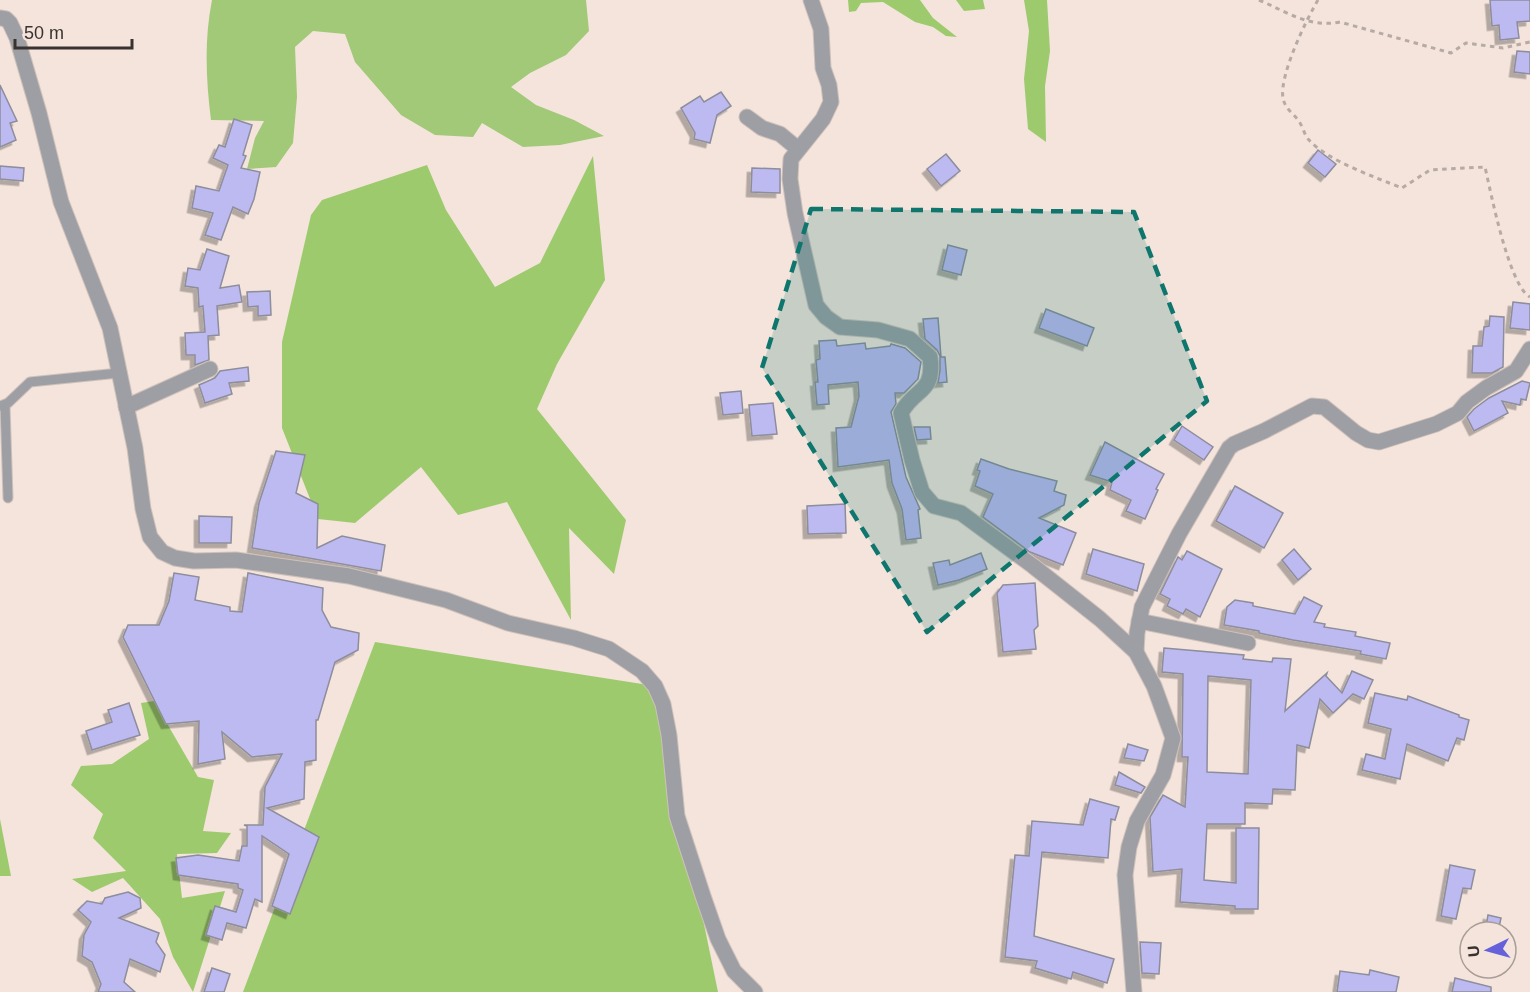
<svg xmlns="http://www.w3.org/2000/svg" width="1530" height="992" font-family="Arial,sans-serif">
<defs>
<filter id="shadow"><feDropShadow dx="-4.5" dy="4.5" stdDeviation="0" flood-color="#0004"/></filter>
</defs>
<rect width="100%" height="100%" fill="#f4e4dc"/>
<!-- green -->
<path fill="#a1c977" d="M 212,0 L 586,0 L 589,31 L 566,55 L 530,73 L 511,87 L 536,105 L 574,120 L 604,136 L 560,145 L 523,147 L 482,123 L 473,137 L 435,135 L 401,115 L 355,62 L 345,34 L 313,31 L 295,47 L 297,97 L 293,143 L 276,167 L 247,169 L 255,138 L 264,121 L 211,120 C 206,80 204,40 212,0 Z"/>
<!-- forest -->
<g fill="#9eca6e">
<polygon points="848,0 920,0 933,18 957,37 946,36 933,27 915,22 883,2 861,3 856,11 849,12"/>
<polygon points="956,0 983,0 985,9 964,11"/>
<polygon points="1024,0 1047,0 1050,51 1045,86 1046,142 1028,129 1024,79 1029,31"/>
<polygon points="593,156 605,280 557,364 537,409 626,520 614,574 569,528 571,620 507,502 458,515 421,467 355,523 318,519 282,428 282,342 311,215 322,200 427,165 446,210 495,287 540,263"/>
<polygon points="375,642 655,686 718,992 243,992"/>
<polygon points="154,701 198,777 214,780 203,831 231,833 217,853 177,854 182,898 225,891 193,992 173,957 160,919 123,878 92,892 72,879 126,871 93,838 103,814 71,785 81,766 112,764 149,739 141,703"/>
<polygon points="0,819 11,876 0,876"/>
</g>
<!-- building -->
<g fill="#bdbaf2" stroke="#8d8d9b" stroke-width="1.5" fill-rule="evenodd" filter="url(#shadow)">
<polygon points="1490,0 1530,0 1530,21 1517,22 1519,38 1500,40 1499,25 1492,26"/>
<polygon points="1517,51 1530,52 1530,74 1514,72"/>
<polygon points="0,85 17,121 10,123 16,140 0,147"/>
<polygon points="721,92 731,106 717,115 710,143 694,139 695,133 681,108 700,96 704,102"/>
<polygon points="234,119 252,125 243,155 246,156 241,168 260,172 254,199 248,214 233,207 221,240 205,235 213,213 192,208 196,186 219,191 228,165 213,158 219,145 225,147"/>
<polygon points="1318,150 1336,164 1325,177 1308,163"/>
<polygon points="946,154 960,171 941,186 927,169"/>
<polygon points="0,166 24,168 23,181 0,179"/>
<polygon points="752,168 780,169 780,193 751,192"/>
<polygon points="948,245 967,250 961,275 942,270"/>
<polygon points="207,249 229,256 220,288 239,285 242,302 217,306 219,335 208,336 209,360 195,365 195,355 186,355 185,333 205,332 203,306 199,307 198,288 185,286 188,268 200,270"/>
<polygon points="270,291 271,315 258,316 258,306 248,307 247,292"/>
<polygon points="1513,302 1530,304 1530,330 1510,328"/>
<polygon points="1046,309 1094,328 1087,346 1039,328"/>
<polygon points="1490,316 1504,317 1503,367 1492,373 1472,373 1473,346 1482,346 1484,327 1489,326"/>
<polygon points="938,318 941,357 945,357 947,382 938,383 940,370 940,356 937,350 925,339 923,319"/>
<polygon points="836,340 837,346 865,343 866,349 890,346 891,344 905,348 921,362 918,379 904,393 895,393 896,404 891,412 906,477 920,509 918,510 921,538 906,540 902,509 892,483 889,460 838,467 836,428 851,427 859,396 858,382 828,385 829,404 817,405 815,382 818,382 816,360 820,359 819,341"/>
<polygon points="248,367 249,381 229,383 232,394 205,403 199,385 215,378 220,371"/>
<polygon points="1522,381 1530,383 1526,400 1521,399 1520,405 1502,401 1508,413 1474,431 1467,417 1474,409 1489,398"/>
<polygon points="741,391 743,413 723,415 720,393"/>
<polygon points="773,403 777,434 752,436 749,405"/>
<polygon points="1182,426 1213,447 1204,460 1174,440"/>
<polygon points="914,427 930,427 931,439 917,440"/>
<polygon points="1105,442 1164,474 1156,489 1158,490 1145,519 1126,511 1131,500 1110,490 1112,482 1090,475"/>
<polygon points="276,451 305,455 296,493 318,504 317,548 342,536 385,545 381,571 252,548 259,503"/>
<polygon points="981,459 1009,469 1057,481 1054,491 1066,495 1064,505 1039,518 1076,533 1063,565 1030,552 983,517 993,494 975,486 980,471 977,470"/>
<polygon points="1235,486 1283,513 1264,548 1216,521"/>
<polygon points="845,504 846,533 808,534 807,506"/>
<polygon points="199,516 232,517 231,543 199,543"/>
<polygon points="1093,549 1144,564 1137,591 1086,574"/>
<polygon points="1294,549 1311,569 1298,580 1282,560"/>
<polygon points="1187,551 1222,569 1200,617 1186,609 1183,614 1167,606 1170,599 1160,594 1178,557 1182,560"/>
<polygon points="981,553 987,569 959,580 938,585 933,563 949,560 950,565"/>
<polygon points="174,573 199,577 195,600 230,607 230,611 242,612 248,573 323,588 322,610 331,627 359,633 358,650 335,662 318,720 316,720 316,760 305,762 304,799 267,808 319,837 290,914 272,906 289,854 262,836 262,902 255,899 246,928 227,923 222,940 206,935 215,906 236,912 243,890 238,888 238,884 178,875 176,858 198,855 239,861 242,846 247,846 247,826 244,825 263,825 265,787 282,754 252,757 222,732 225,759 198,764 199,721 166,724 123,637 128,625 159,625 169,601"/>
<polygon points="1035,583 1038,626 1034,630 1036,649 1003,652 997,593 1003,585"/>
<polygon points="1304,597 1322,606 1314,622 1325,624 1324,627 1356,632 1355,636 1390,643 1386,659 1360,654 1361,651 1293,640 1259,633 1259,631 1224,625 1227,607 1235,600 1253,603 1253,606 1295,614"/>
<path d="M 1164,648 L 1244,655 L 1243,659 L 1272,662 L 1273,658 L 1291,659 L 1285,711 L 1327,673 L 1326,676 L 1342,693 L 1352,671 L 1373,680 L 1364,699 L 1353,694 L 1333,713 L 1320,699 L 1309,748 L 1297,745 L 1295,790 L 1273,789 L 1272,804 L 1245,803 L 1245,824 L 1207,824 L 1204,880 L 1236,883 L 1236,828 L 1259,828 L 1258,909 L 1235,909 L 1235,906 L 1180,902 L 1182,869 L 1153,872 L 1150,817 L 1163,795 L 1185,807 L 1188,757 L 1182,757 L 1183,674 L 1162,672 ZM 1208,676 L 1251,680 L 1248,774 L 1207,772 Z"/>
<polygon points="1375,693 1407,700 1408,696 1459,715 1459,717 1469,720 1464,740 1457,738 1448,761 1407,744 1400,779 1362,770 1366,754 1385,759 1391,729 1368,723"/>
<polygon points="129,703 140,735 92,750 86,731 112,722 108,710"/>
<polygon points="1128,744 1148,750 1144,761 1124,758"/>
<polygon points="1119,772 1145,787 1141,793 1115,785"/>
<polygon points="1090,799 1119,807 1115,820 1111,819 1108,858 1042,852 1034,936 1114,959 1107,983 1073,972 1071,979 1035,968 1037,961 1005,957 1015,855 1029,856 1032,821 1083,825"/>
<polygon points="1450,865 1475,870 1471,889 1463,888 1456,919 1441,916"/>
<polygon points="128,892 140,898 141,908 119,918 159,933 156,942 165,955 160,972 130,959 124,982 135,992 98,992 101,984 92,962 82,956 84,935 91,922 78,910 87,901 102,904 105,898"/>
<polygon points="1488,915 1501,918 1498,932 1485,932"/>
<polygon points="1140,942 1161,943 1159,974 1142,973"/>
<polygon points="212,968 230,974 224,992 204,992"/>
<polygon points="1370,970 1399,977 1396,992 1337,992 1340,971 1369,975"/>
<polygon points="1455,978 1491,987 1491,992 1452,992"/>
</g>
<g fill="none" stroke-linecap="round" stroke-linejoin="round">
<!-- service casing -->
<g stroke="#cfc1ba" stroke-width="11">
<g id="service">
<polyline points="5,405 8,498"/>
<polyline points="0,406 8,403 30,382 119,373"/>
</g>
</g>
<!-- minor casing -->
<g stroke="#cfc1ba" stroke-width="17">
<g id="minor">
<path d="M 811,0 L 821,29 L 823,68 L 829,85 L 831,102 L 823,119 L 791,159 L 790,179 L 795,213 L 816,305 L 826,317 L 840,327 L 878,330 L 910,339 L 930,357 C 935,394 915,387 901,413 L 912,460 L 922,492 L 934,506 L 961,513 L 1033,566 L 1100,619 L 1136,652 L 1154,686 L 1173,738 L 1163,775 L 1137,821 L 1129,847 L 1125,875 L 1134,992"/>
<polyline points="0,18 6,19 10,23 17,38 39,113 61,202 110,328 135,448 143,509 150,537 162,552 175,558 194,561 236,560 349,576 446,600 508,623 574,638 609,649 642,671 655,686 663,704 669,735 677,816 703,896 718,939 734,971 755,992"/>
<polyline points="747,117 762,128 780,134 798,149"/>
<polyline points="126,407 210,369"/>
<polyline points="1139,621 1248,643"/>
<polyline points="1136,652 1137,633 1142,607 1179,534 1229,448 1234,444 1264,431 1312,406 1324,407 1356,433 1368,440 1379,442 1436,424 1458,413 1467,402 1486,388 1516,371 1530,349"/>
</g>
</g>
<!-- path -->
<g stroke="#b7aaa4" stroke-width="3" stroke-dasharray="4.5 4.5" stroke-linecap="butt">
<path d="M 1259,0 C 1287,12 1309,28 1340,22 L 1451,53 L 1466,43 L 1503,48 L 1530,42"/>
<path d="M 1318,0 C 1306,20 1279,76 1283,98 C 1285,109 1293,113 1298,120 C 1303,126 1304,135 1309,140 C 1326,160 1377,178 1402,188 L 1430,170 L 1485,167 C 1491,193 1509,286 1530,297"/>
</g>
<!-- service -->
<use href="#service" stroke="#9d9fa5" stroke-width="9"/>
<!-- minor -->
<use href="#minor" stroke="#9d9fa5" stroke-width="15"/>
</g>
<!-- marked area -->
<path fill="#0f766e" fill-opacity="0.2" stroke="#0f766e" stroke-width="4.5" stroke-dasharray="12 8" stroke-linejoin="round" d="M 811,209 L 1134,212 L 1207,401 L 927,632 L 762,368 Z"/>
<!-- north arrow -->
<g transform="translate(1488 950) rotate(265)"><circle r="28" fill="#f4e4dc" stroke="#a99d97" stroke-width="1.5"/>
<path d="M0-4.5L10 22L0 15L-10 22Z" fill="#6661da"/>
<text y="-9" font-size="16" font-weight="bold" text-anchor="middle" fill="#393330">U</text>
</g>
<!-- scale -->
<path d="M15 39v9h117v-9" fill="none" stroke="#393330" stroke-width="3"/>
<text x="24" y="39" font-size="18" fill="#393330" stroke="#f4e4dc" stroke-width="4.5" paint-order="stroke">50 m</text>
</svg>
